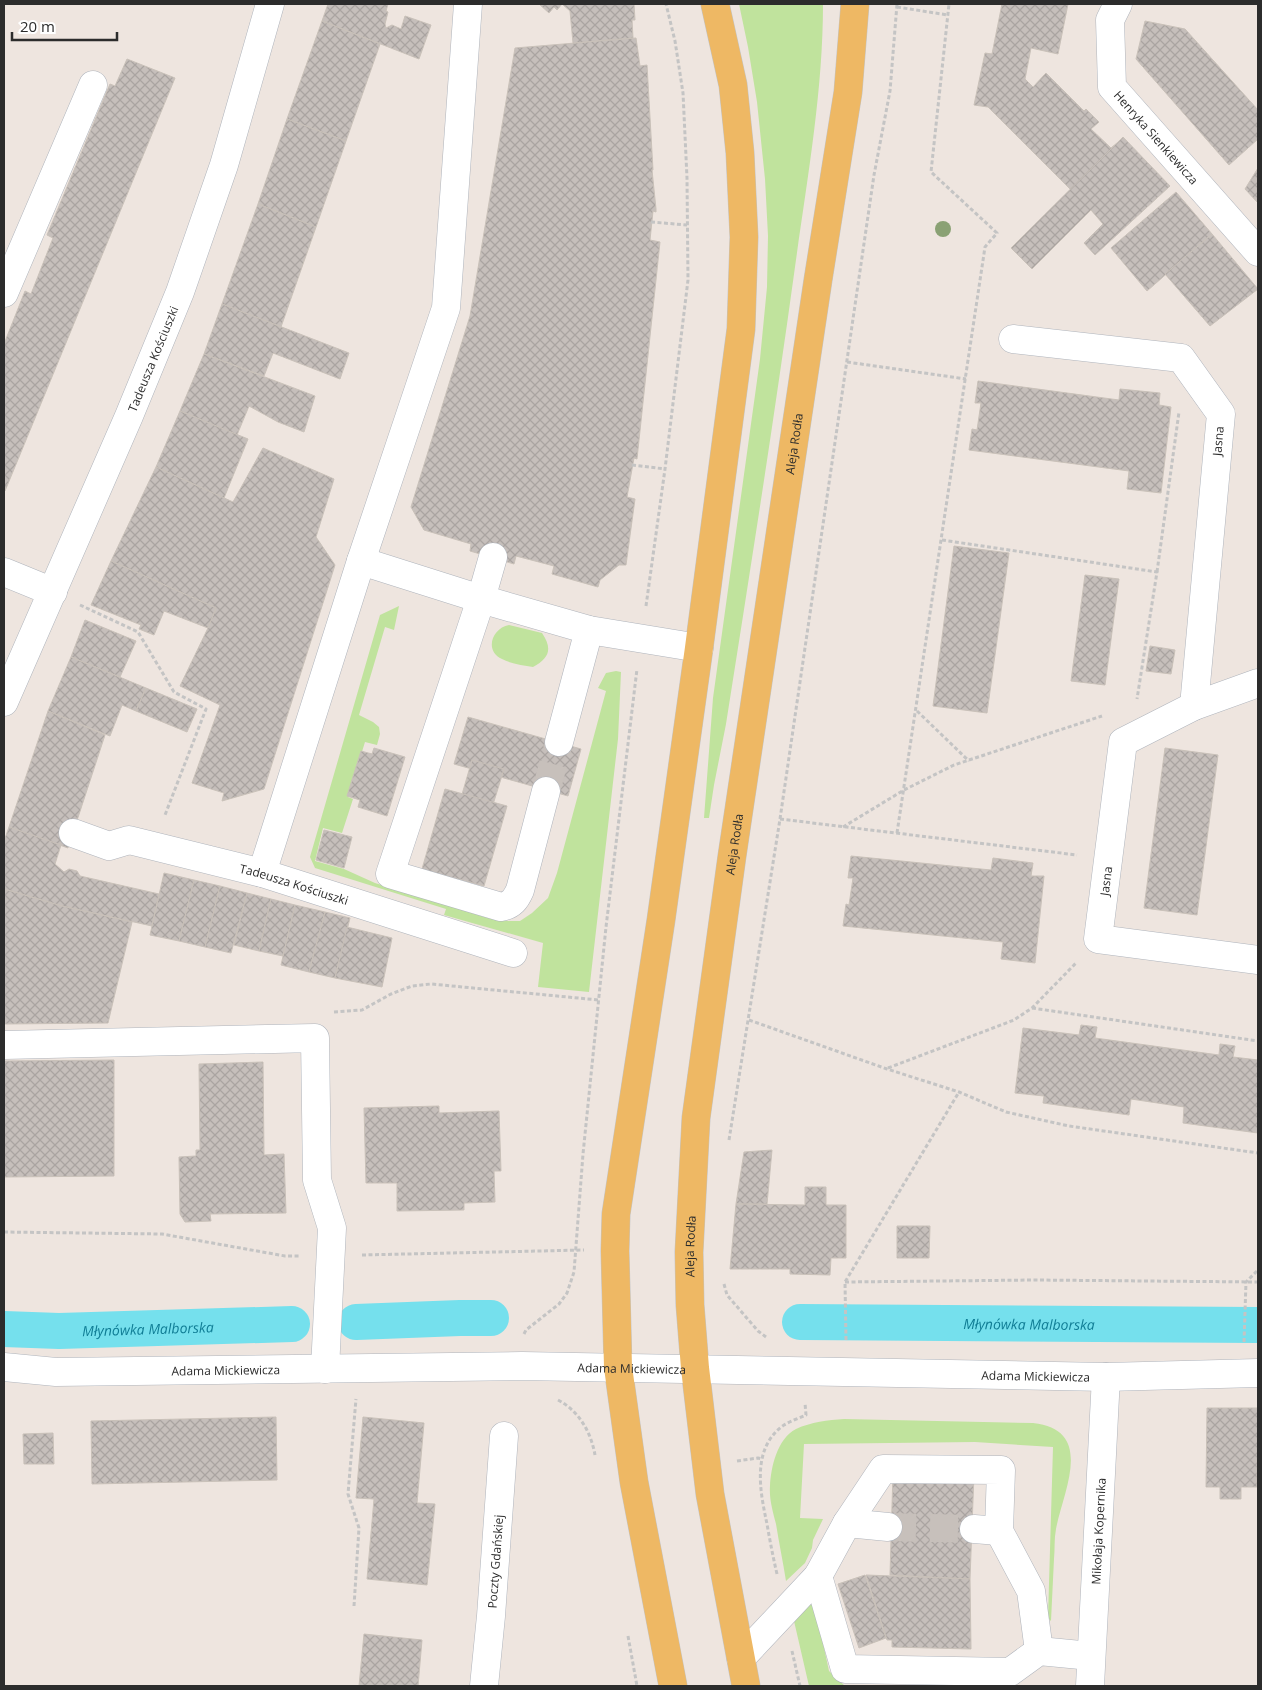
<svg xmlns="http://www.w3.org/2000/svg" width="1262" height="1690" font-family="'Open Sans',sans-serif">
<defs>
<pattern id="building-cross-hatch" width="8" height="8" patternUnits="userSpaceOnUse" patternTransform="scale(1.25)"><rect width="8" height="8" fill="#c6bfbb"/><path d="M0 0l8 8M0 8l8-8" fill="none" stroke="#aaa4a1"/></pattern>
</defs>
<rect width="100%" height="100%" fill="#eee5df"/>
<!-- grass -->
<g fill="#c0e39d">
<path d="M 739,4 L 823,4 C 823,92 807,180 795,267 C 774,420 750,572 726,724 L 714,785 L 709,818 L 704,818 L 713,698 L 760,359 L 767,287 L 768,236 L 765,179 L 757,102 L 748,47 Z"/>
<polygon points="399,606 394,630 385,627 359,715 373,722 379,727 380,734 377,745 365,742 348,797 353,799 342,833 323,828 315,861 344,869 375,883 491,919 508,921 520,921 532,913 548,898 557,873 606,691 598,688 606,673 616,671 621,672 618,739 589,992 538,987 543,943 444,915 446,909 315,868 310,857 380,615"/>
<path d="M 509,625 L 542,633 C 553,649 549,658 533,667 C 523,665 511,664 502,659 C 484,651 492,628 509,625 Z"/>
<path d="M 844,1419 L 1033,1423 C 1096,1430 1063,1491 1056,1529 C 1054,1539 1055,1549 1054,1559 C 1053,1580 1052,1600 1051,1621 L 1048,1618 L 1053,1447 L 975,1442 L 804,1444 L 800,1518 L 823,1519 L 813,1540 L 812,1548 L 805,1563 L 786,1581 C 783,1562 779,1543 776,1524 C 773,1512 769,1499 770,1486 C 771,1467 777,1439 796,1429 C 811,1422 828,1420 844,1419 Z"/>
<polygon points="810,1604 813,1604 815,1606 829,1671 845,1686 809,1686 794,1621"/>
</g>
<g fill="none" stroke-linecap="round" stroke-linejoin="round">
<!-- canal -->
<g stroke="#75e0ed" stroke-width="36">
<polyline points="356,1322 460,1318 491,1318"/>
<path id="s1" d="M 800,1322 L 1258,1325"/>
<path id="s2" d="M 4,1329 L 59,1331 L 292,1324"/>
</g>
</g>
<!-- building -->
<g fill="url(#building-cross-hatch)" stroke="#c9c1b9">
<polygon points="328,4 388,4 386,11 388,12 385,24 386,28 392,25 401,29 405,16 431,25 419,59 322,21"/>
<polygon points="539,4 634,4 635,20 632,20 633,38 573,43 570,11 562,4 557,10 554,7 549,13"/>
<polygon points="1002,4 1068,4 1058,54 1031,48 1025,79 1033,87 1046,73 1084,111 1086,109 1099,122 1091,129 1111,148 1117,143 1071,190 988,107 974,105 985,53 992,54"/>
<polygon points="322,21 380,44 346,141 287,119"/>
<polygon points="1145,21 1185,29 1258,110 1258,139 1229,165 1136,59"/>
<polygon points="636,38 640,66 647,65 653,170 652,170 656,209 656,212 653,211 650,240 660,242 637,459 634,458 627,497 635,499 626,565 619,565 600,580 598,587 552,574 554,566 516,556 514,564 470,551 471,544 424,530 411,507 470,316 515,48"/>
<polygon points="127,59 175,78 5,491 4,490 4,344 25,291 31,294 53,238 47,235 107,91 110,84 115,86"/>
<polygon points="287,119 346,141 316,227 258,204"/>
<polygon points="1123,137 1170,186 1095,255 1084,243 1103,224 1091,210 1032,269 1011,248"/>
<polygon points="1258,168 1258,203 1245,189"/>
<polygon points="1176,192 1212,234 1147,291 1111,248"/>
<polygon points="258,204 316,227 281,327 222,304"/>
<polygon points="1212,234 1258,289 1210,326 1165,274"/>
<polygon points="222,304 349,353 340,379 273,353 264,376 204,354"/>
<polygon points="204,354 315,396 304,432 278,422 249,406 237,435 180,411"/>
<polygon points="978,381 1119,400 1120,389 1160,393 1159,405 1171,407 1161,493 1127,489 1129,471 969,450 972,429 977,430 981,403 975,403"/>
<polygon points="180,411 248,439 224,498 156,467"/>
<polygon points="263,448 334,479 316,537 335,565 264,789 222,801 224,793 192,783 220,705 180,686 208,628 216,608 111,561 156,467 233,502"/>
<polygon points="954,546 1009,553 987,713 933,706"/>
<polygon points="111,561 216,608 208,628 164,611 154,635 139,629 141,625 91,605"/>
<polygon points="1085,575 1119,579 1105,685 1071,681"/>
<polygon points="85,620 136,641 120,677 71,657"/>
<polygon points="1150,646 1175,650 1171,674 1146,671"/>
<polygon points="71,657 146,688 136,711 122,705 110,736 48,711"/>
<polygon points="146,688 197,709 187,732 136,711"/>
<polygon points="48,711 105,735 68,848 9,827"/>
<polygon points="468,717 581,749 568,796 454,764"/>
<polygon points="374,748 405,757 387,816 358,807 360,800 347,796 361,751 372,754"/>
<polygon points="1165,748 1218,755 1197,915 1144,908"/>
<polygon points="472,760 504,769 487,824 456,815"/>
<polygon points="445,789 507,806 484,886 422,869"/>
<polygon points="9,827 61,845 55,864 64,872 69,869 77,871 80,876 159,894 152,926 62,906 4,889 4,841"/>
<polygon points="324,830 352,837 344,868 316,860"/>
<polygon points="851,856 991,870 993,858 1033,863 1031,876 1044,876 1035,963 1001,959 1003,942 843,926 846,904 849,905 853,878 848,878"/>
<polygon points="164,873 194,880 179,941 150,935"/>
<polygon points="194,880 220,886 205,947 179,941"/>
<polygon points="220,886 247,893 231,953 205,947"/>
<polygon points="4,889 62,906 132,922 108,1023 4,1024"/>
<polygon points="247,893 271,899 259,951 234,945"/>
<polygon points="271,899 295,905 283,956 259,951"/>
<polygon points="295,905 325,912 309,972 281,965"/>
<polygon points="325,912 350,918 335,978 309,972"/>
<polygon points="347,927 392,938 382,987 335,978"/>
<polygon points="1081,1025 1097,1027 1095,1038 1219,1055 1220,1044 1235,1046 1233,1057 1258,1060 1258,1133 1183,1123 1184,1107 1131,1099 1129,1115 1043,1103 1044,1096 1015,1093 1023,1028 1079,1035"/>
<polygon points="114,1060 114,1176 4,1177 4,1061"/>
<polygon points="263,1062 264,1155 284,1154 286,1213 210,1214 211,1221 185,1222 180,1214 179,1157 196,1156 196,1150 200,1150 199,1064"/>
<polygon points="439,1106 439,1113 499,1111 501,1171 494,1171 495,1202 464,1203 464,1210 397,1211 397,1183 366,1183 364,1108"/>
<polygon points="772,1150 767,1204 736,1204 744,1152"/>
<polygon points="805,1187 826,1187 826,1205 846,1205 846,1258 831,1258 830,1275 790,1274 790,1269 730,1269 736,1204 805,1205"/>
<polygon points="897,1226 930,1226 929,1258 897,1258"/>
<polygon points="1207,1408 1258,1408 1257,1487 1241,1487 1241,1499 1220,1499 1220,1487 1206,1487"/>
<polygon points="276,1417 277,1480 92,1484 91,1421"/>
<polygon points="363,1417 424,1423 417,1503 435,1504 427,1585 367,1579 374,1499 356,1498"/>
<polygon points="53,1433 54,1464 24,1464 23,1434"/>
<polygon points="893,1472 974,1474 970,1579 890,1575"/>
<polygon points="865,1575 886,1638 859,1648 838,1584"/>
<polygon points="866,1575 970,1579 971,1649 892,1647 892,1640 887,1640"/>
<polygon points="364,1634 422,1640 418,1686 359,1686"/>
</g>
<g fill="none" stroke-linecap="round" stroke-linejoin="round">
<!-- minor-tunnel -->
<g stroke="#c7c0bb" stroke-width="28" stroke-dasharray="28 14" stroke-linecap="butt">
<polyline points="546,791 559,742"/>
<polyline points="888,1527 974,1529"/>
</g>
<!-- minor casing -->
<g stroke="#afb4bc" stroke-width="29">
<g id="minor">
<path id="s3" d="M 1118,4 L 1110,20 L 1112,87 L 1258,252"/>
<polyline points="4,293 93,85"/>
<polyline points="1013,339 1181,358 1221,414 1194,706"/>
<path d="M 493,557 L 481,599 L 390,874 L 501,907 C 512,905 516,899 520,890 L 546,791"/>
<polyline points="361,561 481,599 589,630 699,648"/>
<polyline points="4,572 53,592"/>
<polyline points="1258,683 1194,706 1123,742 1098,939 1258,960"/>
<path id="s4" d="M 4,702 L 129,416 L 180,292 L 224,165 L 270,4"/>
<polyline points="559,742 589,630"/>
<path id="s5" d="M 73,833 L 109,846 L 129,840 L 262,873 L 513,953"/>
<polyline points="262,873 361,561 446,308 468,4"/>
<polyline points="4,1045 315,1038 317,1180 332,1228 325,1369"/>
<path id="s6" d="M 4,1367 L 56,1372 L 522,1366 L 1106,1377 L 1258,1373"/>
<polyline points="847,1523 888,1527"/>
<polyline points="974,1529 999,1531"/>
<polyline points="818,1576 845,1669 1010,1672 1039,1651 1091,1656"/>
<polyline points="741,1658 818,1576 847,1523 883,1469 1001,1470 999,1531 1031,1591 1039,1651"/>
<path id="s7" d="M 484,1686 L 491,1616 L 504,1436"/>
<path id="s8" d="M 1090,1686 L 1106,1377"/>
</g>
</g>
<!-- major casing -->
<g stroke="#c4c4c4" stroke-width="29">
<g id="major">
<polyline points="673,1686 634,1482 618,1367 615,1251 616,1214 661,920 699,648 741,329 744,237 740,153 733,85 715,4"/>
<path id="s9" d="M 746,1686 L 710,1494 L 695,1368 L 690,1305 L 689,1252 L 696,1118 L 732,856 L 818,280 L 848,92 L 855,4"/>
</g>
</g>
<!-- path -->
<g stroke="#c4c4c4" stroke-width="3" stroke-dasharray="4 2.5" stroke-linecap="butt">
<polyline points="897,7 948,15"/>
<polyline points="651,222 687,225"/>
<polyline points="847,362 966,379"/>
<polyline points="632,465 665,469"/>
<polyline points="942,540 1157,572 1137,699"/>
<polyline points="1157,572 1179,412"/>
<polyline points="80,605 138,632 174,692 206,709 165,815"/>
<polyline points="646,606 665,469 688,280 687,178 683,93 675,41 666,4"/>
<polyline points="917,711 969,761"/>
<polyline points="780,819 1077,855"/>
<polyline points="843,827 904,790 954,765 1102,716"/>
<polyline points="897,833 985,247 997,233 931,172 949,4"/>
<polyline points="1032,1008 1258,1041"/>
<polyline points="334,1012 362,1010 391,994 412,986 431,984 599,1000"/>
<polyline points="749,1020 887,1069 959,1092 1006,1112 1069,1126 1258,1153"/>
<polyline points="888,1068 1014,1020 1032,1008 1077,962"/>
<polyline points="729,1140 780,819 874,175 890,91 897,4"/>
<polyline points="4,1232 162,1234 285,1256 299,1256"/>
<polyline points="362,1255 584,1250"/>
<polyline points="845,1282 1036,1280 1258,1282"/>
<polyline points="724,1284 727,1295 758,1331 766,1337"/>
<polyline points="524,1334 526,1330 559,1304 567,1293 574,1272 583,1154 606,927 637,669"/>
<polyline points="846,1340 845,1282 959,1092"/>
<polyline points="1244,1342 1246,1282 1258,1270"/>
<path d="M 558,1400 C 579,1411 591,1432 595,1455"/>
<polyline points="737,1461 758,1458 762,1459"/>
<path d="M 777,1574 C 773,1557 770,1541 767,1524 C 760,1491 751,1448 784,1425 C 791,1421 799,1418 806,1415 L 805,1403"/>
<polyline points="354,1606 359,1528 348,1494 356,1399"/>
<polyline points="628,1636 637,1686"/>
<polyline points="792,1651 800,1686"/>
</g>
<!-- minor -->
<use href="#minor" stroke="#fff" stroke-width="28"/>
<!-- major -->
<use href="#major" stroke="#eeb864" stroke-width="28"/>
</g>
<!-- trees -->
<circle fill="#8aa174" cx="943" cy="229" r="8"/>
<g text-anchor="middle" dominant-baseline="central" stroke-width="4.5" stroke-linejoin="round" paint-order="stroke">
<!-- street labels -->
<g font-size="12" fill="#2c2c2c" stroke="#fff">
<text stroke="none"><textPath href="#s3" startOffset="152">Henryka Sienkiewicza</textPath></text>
<text stroke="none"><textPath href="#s4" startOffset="374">Tadeusza Kościuszki</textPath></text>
<text transform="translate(1218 441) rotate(-85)">Jasna</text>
<text stroke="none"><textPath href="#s9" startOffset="1254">Aleja Rodła</textPath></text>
<text stroke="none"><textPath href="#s9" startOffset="849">Aleja Rodła</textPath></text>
<text transform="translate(1106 881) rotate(-83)">Jasna</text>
<text stroke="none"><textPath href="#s5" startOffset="230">Tadeusza Kościuszki</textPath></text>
<text stroke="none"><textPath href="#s9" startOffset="444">Aleja Rodła</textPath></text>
<text stroke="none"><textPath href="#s6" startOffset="628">Adama Mickiewicza</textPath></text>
<text stroke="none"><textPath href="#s6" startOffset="222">Adama Mickiewicza</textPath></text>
<text stroke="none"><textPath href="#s6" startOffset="1032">Adama Mickiewicza</textPath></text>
<text stroke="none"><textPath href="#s8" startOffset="155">Mikołaja Kopernika</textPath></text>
<text stroke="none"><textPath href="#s7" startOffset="125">Poczty Gdańskiej</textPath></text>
</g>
<!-- water labels -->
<g font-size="14" font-style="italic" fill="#107d95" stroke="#fff">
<text stroke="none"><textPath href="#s1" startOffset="229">Młynówka Malborska</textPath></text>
<text stroke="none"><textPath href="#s2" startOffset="144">Młynówka Malborska</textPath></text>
</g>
</g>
<!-- border -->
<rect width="1262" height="1690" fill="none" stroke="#2c2c2c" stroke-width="10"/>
<!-- scale -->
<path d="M12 32v8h105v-8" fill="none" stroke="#2c2c2c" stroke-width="2.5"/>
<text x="20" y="32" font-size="15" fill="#2c2c2c" stroke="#ffffff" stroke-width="4" paint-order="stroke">20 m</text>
</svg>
